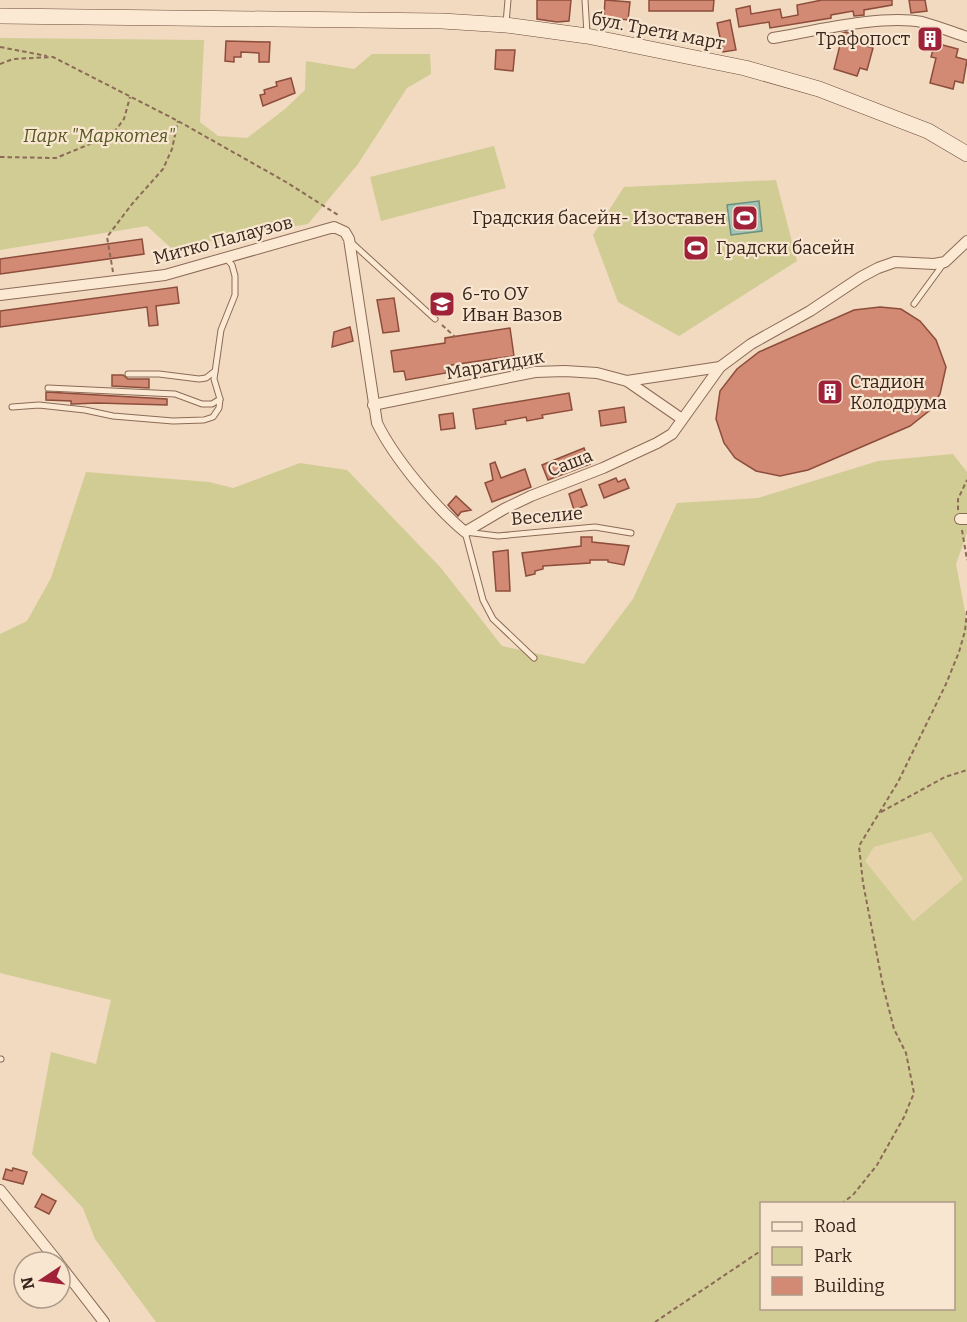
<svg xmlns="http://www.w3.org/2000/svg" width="967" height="1322" font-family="Bitter,serif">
<rect width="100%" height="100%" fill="#f1dac0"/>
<!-- farmland -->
<polygon fill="#e7d4ad" points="931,832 963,879 912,921 864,861 874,847"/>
<!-- green -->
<g fill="#d0cc94" fill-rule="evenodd">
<polygon points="0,38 204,40 200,122 218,136 247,138 285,109 305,90 306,61 354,69 372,54 430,54 431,74 407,88 358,164 308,224 171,248 147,226 0,250"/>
<polygon points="494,146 506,188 381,221 370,177"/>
<polygon points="776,180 797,261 679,336 618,302 593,235 624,187"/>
<path d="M 953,454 L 967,472 L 967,533 L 956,564 L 967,622 L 967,1322 L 156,1322 L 95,1239 L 83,1208 L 32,1154 L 51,1052 L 96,1064 L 111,1000 L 0,973 L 0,634 L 27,621 L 51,578 L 86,472 L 209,482 L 233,488 L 300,463 L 347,470 L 441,568 L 502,646 L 584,664 L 633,599 L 677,503 L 758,498 L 878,461 ZM 931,832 L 963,879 L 913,921 L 865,861 L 874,847 ZM 762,1204 L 954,1204 L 954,1308 L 762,1308 Z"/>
</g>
<!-- water -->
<polygon fill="#a4c3b4" stroke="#6a9281" stroke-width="1.5" points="759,201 762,231 731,235 727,205"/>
<!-- building -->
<g fill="#d28a74" stroke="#8d4d3b" stroke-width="1.5">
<polygon points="537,0 571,0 569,21 557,22 537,19"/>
<polygon points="605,0 630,2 628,20 604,17"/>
<polygon points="649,0 714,0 713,11 649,11"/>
<polygon points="822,0 892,0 892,5 864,10 864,15 854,16 853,11 831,15 831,18 770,28 769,22 739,27 736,9 750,6 751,14 780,9 782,18 798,15 797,5"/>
<polygon points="909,0 925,0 927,11 911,13"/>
<polygon points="730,20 736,50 723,52 717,23"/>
<polygon points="846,32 862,37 860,44 873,48 867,70 860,68 857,76 834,69 840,45 836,44 839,34"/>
<polygon points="226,41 270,42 269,62 259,62 259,53 241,52 241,57 234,57 234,62 225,61"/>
<polygon points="935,43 958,49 956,57 967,60 963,83 955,81 953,89 930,83 936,58 931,57"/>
<polygon points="496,50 515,50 513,71 495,69"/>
<polygon points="291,78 295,93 263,106 260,95 265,94 264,90 277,86 276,82"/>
<polygon points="142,239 144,254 0,274 0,259"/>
<polygon points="177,287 179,303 156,306 158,325 149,326 147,307 0,327 0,311"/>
<polygon points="394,298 399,331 383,333 377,300"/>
<polygon points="880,307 901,309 920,321 936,340 946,367 940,394 929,411 910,426 808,470 780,476 756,471 735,458 724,443 716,419 720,391 737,369 759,352 854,310"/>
<polygon points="350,327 353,341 332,347 334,332"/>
<polygon points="510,328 514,356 445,366 446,373 406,380 404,371 394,372 391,351 445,343 445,338"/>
<polygon points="112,375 123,375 128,379 149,379 149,388 112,386"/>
<polygon points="46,392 167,399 167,405 97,403 73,404 71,404 71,401 46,400"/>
<polygon points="569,393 572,410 542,415 543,418 527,421 526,417 505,421 506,424 476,429 473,409"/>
<polygon points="624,407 626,422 601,426 599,411"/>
<polygon points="453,413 455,428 441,430 439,415"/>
<polygon points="584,448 590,464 548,480 542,465"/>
<polygon points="495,462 501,478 525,469 531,487 492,502 485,483 493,480 490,464"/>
<polygon points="616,478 618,482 625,479 629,488 604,498 599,485"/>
<polygon points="581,489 587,505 574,510 569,494"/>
<polygon points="456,496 471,510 461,512 458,516 448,505"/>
<polygon points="581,537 592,537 592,542 629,546 624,565 608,562 608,560 590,560 590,563 543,566 543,569 535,571 535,574 526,576 522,553 581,546"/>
<polygon points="508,550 510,591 496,591 493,552"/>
<polygon points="13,1168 27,1172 23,1184 3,1179 6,1169 12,1171"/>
<polygon points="42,1194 56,1201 49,1214 35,1207"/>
</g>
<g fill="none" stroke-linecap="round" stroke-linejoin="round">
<!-- lane casing -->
<g stroke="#8c6a57" stroke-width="7">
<g id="lane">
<polyline points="585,0 587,34"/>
<polyline points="506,23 508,0"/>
<polyline points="352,243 435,319"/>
<polyline points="914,304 944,263"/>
<polyline points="128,374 159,374 199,379 206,378 215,371"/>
<polyline points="48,388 175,394 202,404 212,404 220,399"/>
<polyline points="12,407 39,405 85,410 113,416 173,421 204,420 213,417 219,408 220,399 214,379 221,330 235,295 235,276 232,265 226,258"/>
<polyline points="534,658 493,619 483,600 465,532 498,536 595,527 631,533"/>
<polyline points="0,1059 1,1059"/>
</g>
</g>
<!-- street casing -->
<g stroke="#8c6a57" stroke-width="12">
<g id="street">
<path d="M 773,38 C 814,31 883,14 922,22 C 937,26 952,32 967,37"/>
<path d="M 0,295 L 165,275 L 334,227 L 345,232 L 349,239 L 377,423 C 394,458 435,507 465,532 L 504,509 L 531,496 L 603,468 L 657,443 L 672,434 L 720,367 L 751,344 L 810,311 L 861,277 L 878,268 L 895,262 L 934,264 L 945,262 L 967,241"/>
<polyline points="627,381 720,367"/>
<polyline points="373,405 535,372 565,371 597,373 627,381 682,419"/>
<polyline points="960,519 967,519"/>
<polyline points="0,1190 58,1262"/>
<polyline points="60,1265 104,1322"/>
</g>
</g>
<!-- secondary casing -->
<g stroke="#6d4b3a" stroke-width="16">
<polyline id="secondary" points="0,16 442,21 506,25 587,36 745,68 819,89 928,131 967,154"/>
</g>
<!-- path -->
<g stroke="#8c6a57" stroke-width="2" stroke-dasharray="4.5 3" stroke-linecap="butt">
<polyline points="0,47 47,56"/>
<polyline points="0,64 13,59 53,57 178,121 286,182 338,215"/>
<polyline points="0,157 56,158 112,135 124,119 130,97"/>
<polyline points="113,272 107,237 132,204 163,169 172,149 178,121"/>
<polyline points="442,325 455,337"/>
<polyline points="958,510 958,499 967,480"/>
<polyline points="962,530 967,560"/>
<polyline points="881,812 945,777 967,770"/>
<polyline points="841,1204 853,1195 877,1165 904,1117 914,1093 906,1053 894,1029 883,986 863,883 859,846 898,782 946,684 959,652 965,631 967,611"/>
<polyline points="655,1322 762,1250"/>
</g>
<!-- lane -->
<use href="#lane" stroke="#fbe9d4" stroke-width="5"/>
<!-- street -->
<use href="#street" stroke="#fbe9d4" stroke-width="10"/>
<!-- secondary -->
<use href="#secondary" stroke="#fbe9d4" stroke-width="15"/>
</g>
<!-- icons -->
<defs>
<g id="building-square" transform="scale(1.35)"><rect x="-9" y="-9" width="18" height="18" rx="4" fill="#9f2239" stroke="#f8e6d1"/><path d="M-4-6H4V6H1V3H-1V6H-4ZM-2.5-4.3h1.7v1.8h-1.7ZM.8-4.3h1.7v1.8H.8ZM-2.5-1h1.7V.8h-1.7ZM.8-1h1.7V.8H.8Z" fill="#fff"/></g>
<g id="stadium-square" transform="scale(1.35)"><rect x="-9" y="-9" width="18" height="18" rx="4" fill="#9f2239" stroke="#f8e6d1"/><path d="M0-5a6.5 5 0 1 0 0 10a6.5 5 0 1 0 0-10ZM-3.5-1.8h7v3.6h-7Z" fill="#fff"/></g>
<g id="school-square" transform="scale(1.35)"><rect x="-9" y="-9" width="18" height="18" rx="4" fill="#9f2239" stroke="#f8e6d1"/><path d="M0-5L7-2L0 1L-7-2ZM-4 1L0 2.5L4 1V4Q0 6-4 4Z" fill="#fff"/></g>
</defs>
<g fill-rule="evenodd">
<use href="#building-square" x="930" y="39"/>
<use href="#stadium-square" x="745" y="218"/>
<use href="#stadium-square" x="696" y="248"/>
<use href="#school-square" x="442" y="304"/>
<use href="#building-square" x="830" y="392"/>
</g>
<g text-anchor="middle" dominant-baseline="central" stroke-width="4.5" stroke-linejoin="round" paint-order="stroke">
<!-- street labels -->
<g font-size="18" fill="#3a251c" stroke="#f8e6d1">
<text transform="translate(658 31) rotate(11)">бул. Трети март</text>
<text transform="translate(223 240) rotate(-15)">Митко Палаузов</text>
<text transform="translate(495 365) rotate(-10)">Марагидик</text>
<text transform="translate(570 463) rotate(-21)">Саша</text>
<text transform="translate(547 516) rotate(-5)">Веселие</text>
</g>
<!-- poi labels -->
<g font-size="18" fill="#3a251c" stroke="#f8e6d1" text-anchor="start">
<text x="910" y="39" text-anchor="end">Трафопост</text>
<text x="726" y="218" text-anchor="end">Градския басейн- Изоставен</text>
<text x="716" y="248">Градски басейн</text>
<text x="462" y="294">6-то ОУ<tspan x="462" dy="21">Иван Вазов</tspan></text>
<text x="850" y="382">Стадион<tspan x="850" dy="21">Колодрума</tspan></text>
</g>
<!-- park labels -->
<g font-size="18" font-style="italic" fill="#545821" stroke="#f8e6d1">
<text x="99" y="136">Парк "Маркотея"</text>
</g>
</g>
<!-- legend -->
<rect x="760" y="1202" width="195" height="108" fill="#f8e6d1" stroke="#ac9989" stroke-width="1.5"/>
<rect x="772" y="1222" width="30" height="9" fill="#fbe9d4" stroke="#ac9989" stroke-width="1.5"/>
<text x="814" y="1232" font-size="18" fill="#3a251c">Road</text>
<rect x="772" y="1247" width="30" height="18" fill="#d0cc94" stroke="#ac9989" stroke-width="1.5"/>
<text x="814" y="1262" font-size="18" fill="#3a251c">Park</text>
<rect x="772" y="1277" width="30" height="18" fill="#d28a74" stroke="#ac9989" stroke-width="1.5"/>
<text x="814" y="1292" font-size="18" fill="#3a251c">Building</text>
<!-- north arrow -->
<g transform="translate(42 1280) rotate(257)"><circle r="28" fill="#f8e6d1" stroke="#ac9989" stroke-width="1.5"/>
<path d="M0-4.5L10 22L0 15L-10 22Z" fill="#9f2239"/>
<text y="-9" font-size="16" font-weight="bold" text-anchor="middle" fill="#3a251c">N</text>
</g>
</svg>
